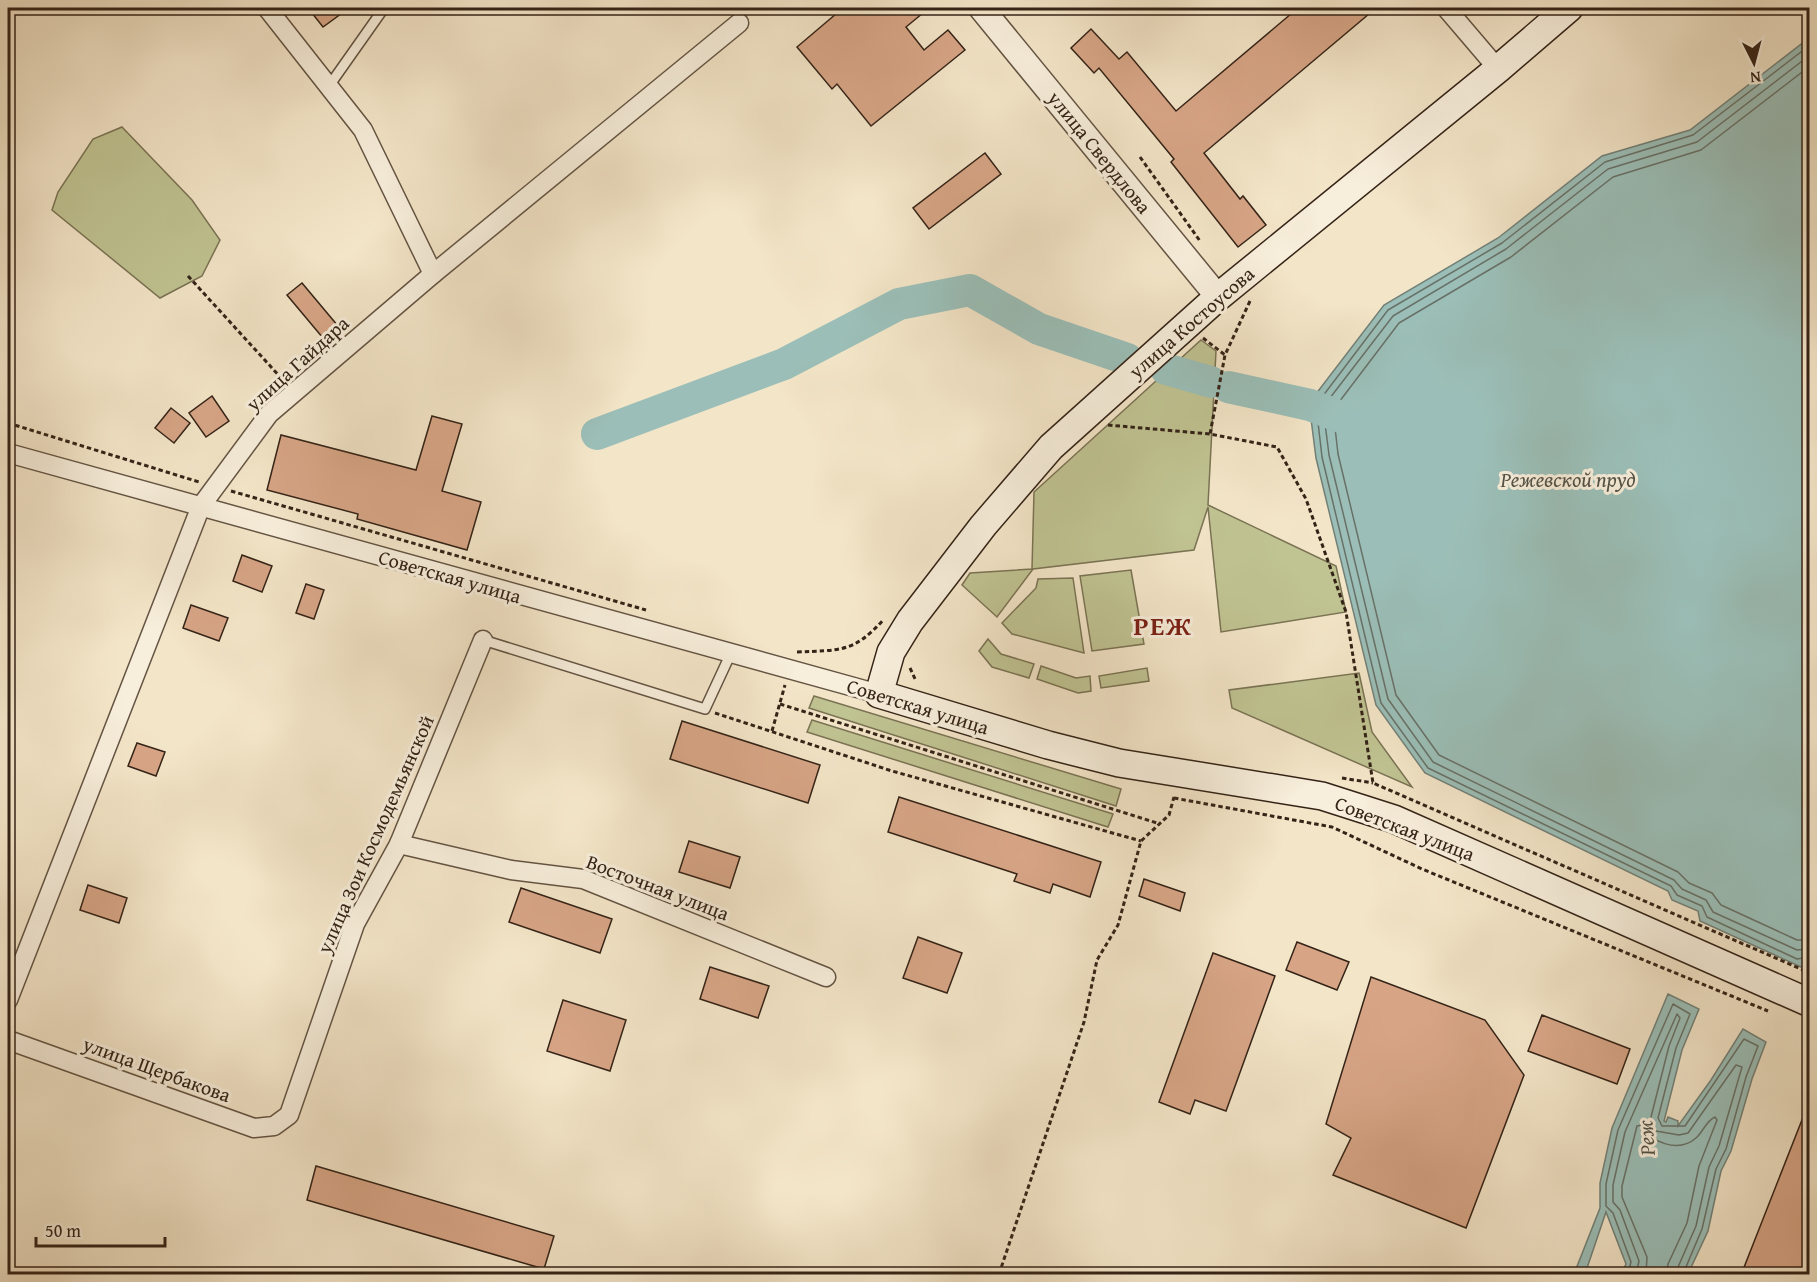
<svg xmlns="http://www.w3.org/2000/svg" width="1817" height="1282" font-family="'Gentium Book Plus',serif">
<rect width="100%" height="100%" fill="#f3e5c8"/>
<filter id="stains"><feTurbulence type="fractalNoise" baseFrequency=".00333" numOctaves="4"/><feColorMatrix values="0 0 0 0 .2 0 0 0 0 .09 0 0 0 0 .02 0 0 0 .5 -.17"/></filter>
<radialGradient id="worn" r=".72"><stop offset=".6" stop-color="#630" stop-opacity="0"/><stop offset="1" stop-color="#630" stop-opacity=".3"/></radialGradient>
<!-- green -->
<g fill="#c0c392" stroke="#7a7354" stroke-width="1.5">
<polygon points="122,127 192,200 220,240 202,276 160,298 52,210 58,192 93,139"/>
<polygon points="1201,340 1216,351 1208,505 1336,566 1346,612 1221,632 1208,507 1194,550 1033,569 997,617 962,585 970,573 1032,569 1034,492"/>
<polygon points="1131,570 1144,644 1092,651 1080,576"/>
<polygon points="1073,578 1084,653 1012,634 1002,623 1036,588 1038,579"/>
<polygon points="988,639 1001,654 1034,664 1029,678 992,667 979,651"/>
<polygon points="1041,666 1076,678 1090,676 1091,691 1078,693 1037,679"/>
<polygon points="1147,668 1149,681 1101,688 1099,676"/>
<polygon points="1359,673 1372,732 1412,787 1232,708 1229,690"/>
<polygon points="814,696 1121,789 1116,806 809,708"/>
<polygon points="812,720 1113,814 1108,827 807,732"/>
</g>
<!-- water -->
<g fill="#9bbfb8" stroke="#728178" stroke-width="1.5">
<polygon points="1809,38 1810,964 1805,962 1801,967 1700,921 1698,911 1672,900 1668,891 1425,773 1376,705 1316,458 1309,403 1384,305 1498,238 1602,156 1690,130"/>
<polygon points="1668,994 1699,1009 1682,1050 1664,1121 1666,1122 1668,1117 1678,1121 1678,1126 1711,1080 1743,1029 1766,1042 1752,1079 1731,1151 1721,1171 1708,1231 1688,1274 1621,1274 1626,1264 1606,1212 1585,1274 1574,1274 1600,1208 1600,1183 1612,1128"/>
</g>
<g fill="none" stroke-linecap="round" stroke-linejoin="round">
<!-- shore -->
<g stroke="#687168" stroke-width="1.5">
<polyline points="1810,45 1693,135 1605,162 1502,243 1388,310 1316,405 1322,457 1381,703 1428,768 1671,886 1677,895 1702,906 1707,917 1797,959 1810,957"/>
<polyline points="1810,55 1697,142 1608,169 1506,249 1393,316 1323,407 1329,455 1388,699 1433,762 1674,880 1682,889 1706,900 1713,912 1797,950 1810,949"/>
<polyline points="1810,66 1701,150 1613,177 1511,257 1399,323 1333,410 1338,454 1396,695 1439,755 1678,872 1689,883 1712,893 1721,905 1797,940 1810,940"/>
<polyline points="1628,1274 1631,1262 1613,1213 1606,1206 1606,1184 1618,1130 1673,1004 1690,1014 1676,1048 1658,1118 1662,1126 1685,1126 1744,1039 1758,1046 1746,1077 1726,1149 1716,1169 1702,1229 1683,1274"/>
<polyline points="1636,1274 1639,1261 1620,1210 1613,1202 1613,1185 1625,1132 1677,1014 1680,1018 1669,1046 1651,1117 1651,1124 1656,1131 1679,1135 1688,1133 1736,1065 1742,1067 1719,1146 1709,1167 1696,1226 1675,1274"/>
<path d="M 1646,1274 L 1647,1257 L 1622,1197 L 1622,1186 L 1637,1126 L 1642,1125 C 1650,1143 1679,1153 1696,1138 C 1703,1132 1706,1121 1715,1117 L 1717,1120 L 1699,1166 L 1687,1223 L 1668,1264 L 1666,1274"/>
</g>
<!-- river -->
<g stroke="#9bbfb8" stroke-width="32">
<polyline points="1166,369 1211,382"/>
<polyline points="1228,387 1310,405 1349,420"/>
<polyline points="597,434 784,364 899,304 970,290 1039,329 1127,359"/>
</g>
</g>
<!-- building -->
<g fill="#d7a586" stroke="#342317" stroke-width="1.5">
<polygon points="308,8 349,8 323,27"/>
<polygon points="843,8 929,8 906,27 924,50 948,30 965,50 871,126 837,84 832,89 797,47"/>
<polygon points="1298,8 1376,8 1204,153 1240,199 1243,196 1266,225 1238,247 1171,162 1174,159 1099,68 1094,73 1071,48 1091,29 1119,59 1127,52 1176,111"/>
<polygon points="985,153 1001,174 929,229 913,208"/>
<polygon points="302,283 343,332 328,344 287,295"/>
<polygon points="212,396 229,421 206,437 189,413"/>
<polygon points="171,408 190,423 174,443 155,428"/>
<polygon points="432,416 462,424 442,491 481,502 467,550 357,519 358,514 267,490 281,435 416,470"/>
<polygon points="242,555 272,566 262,592 233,581"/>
<polygon points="306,584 324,590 314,619 296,613"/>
<polygon points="191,605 228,618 219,641 183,628"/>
<polygon points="682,721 820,765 808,803 670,759"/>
<polygon points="137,743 165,752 156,776 128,766"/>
<polygon points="899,797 1101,862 1090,897 1053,884 1050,893 1014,881 1017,874 888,832"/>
<polygon points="689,841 740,857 730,888 679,872"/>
<polygon points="1144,879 1185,893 1180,911 1139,896"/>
<polygon points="88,885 127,898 119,923 80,910"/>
<polygon points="521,888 612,919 600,953 509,922"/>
<polygon points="918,937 962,953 947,993 903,978"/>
<polygon points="1297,942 1349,962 1337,990 1286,970"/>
<polygon points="1213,953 1275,976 1226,1111 1195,1100 1190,1114 1159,1102"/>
<polygon points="710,967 769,986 758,1018 700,999"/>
<polygon points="1371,977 1485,1020 1524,1075 1466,1228 1333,1175 1351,1138 1326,1124"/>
<polygon points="563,1000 626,1020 610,1071 547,1051"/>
<polygon points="1542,1015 1630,1049 1617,1084 1528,1051"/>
<polygon points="1809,1102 1809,1275 1741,1275"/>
<polygon points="316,1166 554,1236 544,1269 307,1200"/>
</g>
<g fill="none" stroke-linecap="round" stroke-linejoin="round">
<!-- service casing -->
<g stroke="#645443" stroke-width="12">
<g id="service">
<polyline points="329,86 384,8"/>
<polyline points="483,640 705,709 731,653"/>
</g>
</g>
<!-- minor casing -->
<g stroke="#645443" stroke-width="21">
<g id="minor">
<polyline points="267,8 363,130 433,274"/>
<polyline points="1446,8 1498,69"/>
<polyline points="8,453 879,694"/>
<polyline points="399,844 511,870 583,879 826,977"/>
<polyline points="8,1000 201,506 269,414 433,274 739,23"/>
<polyline points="8,1040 254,1128 274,1126 289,1115 355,924 399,844 483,640"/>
</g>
</g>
<!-- tertiary casing -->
<g stroke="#645443" stroke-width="27">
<polyline id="tertiary" points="981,8 1218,297"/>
</g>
<!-- secondary casing -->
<g stroke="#342317" stroke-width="30">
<polyline id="secondary" points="1569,8 1498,69 1218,297 1051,447 983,526 910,621 891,652 879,694 1048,745 1119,763 1322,796 1394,819 1810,1003"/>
</g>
<!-- path -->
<g stroke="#342317" stroke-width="3" stroke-dasharray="4.5 3" stroke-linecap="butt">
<polyline points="1140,157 1200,241"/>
<polyline points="188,276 283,380"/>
<polyline points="1250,301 1225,355 1210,434 1277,447 1306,499 1346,612 1373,783 1810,973"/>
<polyline points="1203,338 1225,355"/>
<polyline points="8,423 199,482"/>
<polyline points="1108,425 1210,434"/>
<polyline points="231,491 646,610"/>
<path d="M 797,652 C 840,650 854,653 884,619"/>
<polyline points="910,668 916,681"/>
<polyline points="780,704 1160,824"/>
<polyline points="715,713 892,771 1141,841"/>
<polyline points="772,731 785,685"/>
<polyline points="1342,778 1373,783"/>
<polyline points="1174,798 1332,827 1422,869 1768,1011"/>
<polyline points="999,1274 1084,1022 1097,960 1118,925 1141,841 1169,815 1174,797"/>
</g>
<!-- service -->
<use href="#service" stroke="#f7eedb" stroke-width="9"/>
<!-- minor -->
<use href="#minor" stroke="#f7eedb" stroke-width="18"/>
<!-- tertiary -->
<use href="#tertiary" stroke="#f7eedb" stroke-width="24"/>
<!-- secondary -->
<use href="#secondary" stroke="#f7eedb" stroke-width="27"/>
</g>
<g text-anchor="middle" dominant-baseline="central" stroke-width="6" stroke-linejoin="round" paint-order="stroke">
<!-- street labels -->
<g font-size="20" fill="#342317" stroke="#f7eedb">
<text transform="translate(1100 152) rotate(51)">улица Свердлова</text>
<text transform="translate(1191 322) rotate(-41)">улица Костоусова</text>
<text transform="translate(297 363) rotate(-42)">улица Гайдара</text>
<text transform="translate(450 576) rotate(16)">Советская улица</text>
<text transform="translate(918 706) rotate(17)">Советская улица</text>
<text transform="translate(1405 828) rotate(21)">Советская улица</text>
<text transform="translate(375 834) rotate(-66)">улица Зои Космодемьянской</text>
<text transform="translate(658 887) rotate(21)">Восточная улица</text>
<text transform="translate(157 1069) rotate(20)">улица Щербакова</text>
</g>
<!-- water labels -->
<g font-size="21" font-style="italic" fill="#535247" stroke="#f7eedb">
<text x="1568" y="479">Режевской пруд</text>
<text transform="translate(1646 1138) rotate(-95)">Реж</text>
</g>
<!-- district labels -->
<g font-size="26" font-weight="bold" letter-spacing="1.5" fill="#7a1f14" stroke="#f7eedb">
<text x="1163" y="625">РЕЖ</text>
</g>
</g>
<!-- margin -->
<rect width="1817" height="1282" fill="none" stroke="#f3e5c8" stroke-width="30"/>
<rect x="9" y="9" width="1799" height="1264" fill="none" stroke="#342317" stroke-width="3"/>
<rect x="15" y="15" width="1787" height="1252" fill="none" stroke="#342317" stroke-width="1.5"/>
<!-- north arrow -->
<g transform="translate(1754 63) rotate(174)" stroke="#f7eedb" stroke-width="4.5" paint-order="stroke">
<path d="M0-4.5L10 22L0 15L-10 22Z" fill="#342317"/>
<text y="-9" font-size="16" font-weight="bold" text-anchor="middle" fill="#342317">N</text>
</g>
<!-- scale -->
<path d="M36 1237v9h129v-9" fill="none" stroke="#342317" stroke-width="3"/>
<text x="45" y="1237" font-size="18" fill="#342317" stroke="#f7eedb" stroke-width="4.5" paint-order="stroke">50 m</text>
<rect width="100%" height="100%" filter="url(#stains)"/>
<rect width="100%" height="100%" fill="url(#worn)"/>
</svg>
